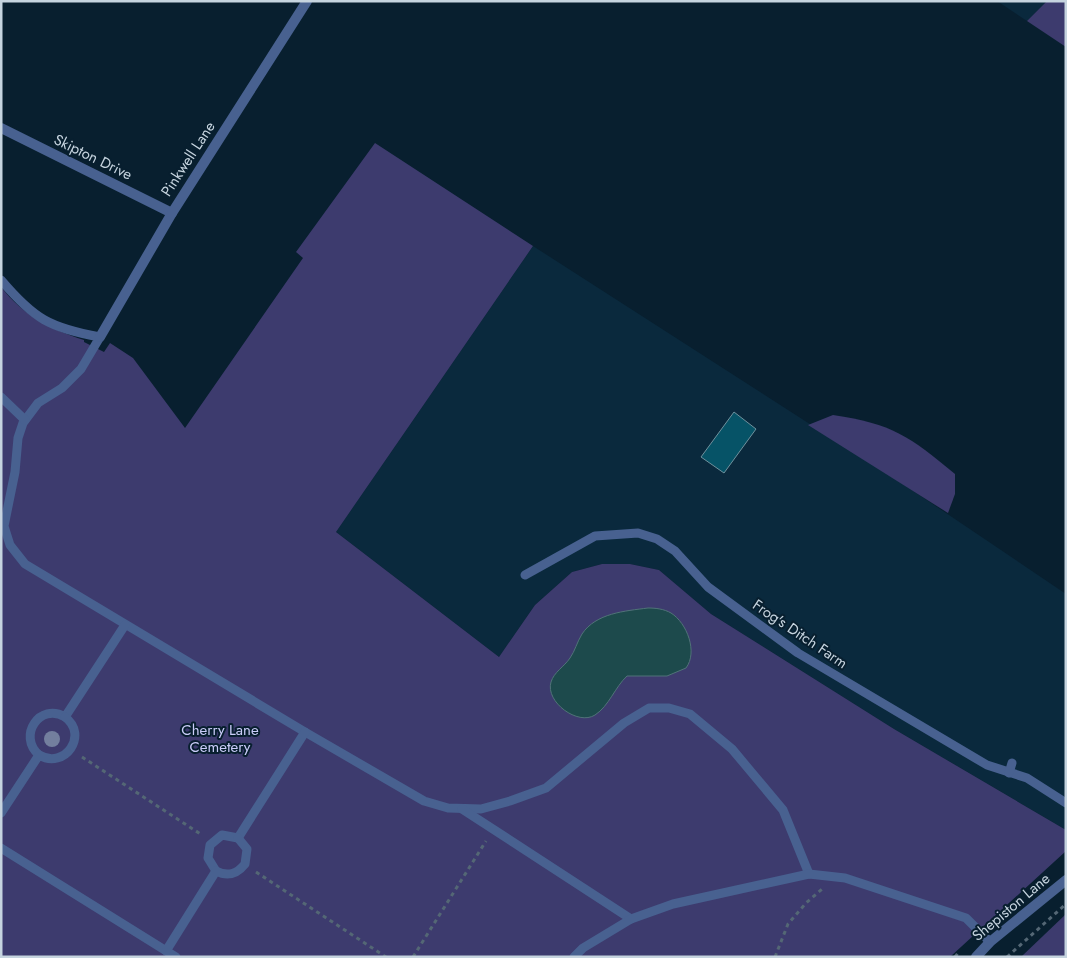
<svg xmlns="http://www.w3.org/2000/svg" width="1067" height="958" font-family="Jost,sans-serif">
<rect width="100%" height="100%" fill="#081f2f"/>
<!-- built -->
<g fill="#0a293d">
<polygon points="997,1 1047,1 1027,21"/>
<polygon points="533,246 903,484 1066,594 1066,830 894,729 711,614 659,570 630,564 602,564 572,572 535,605 499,657 336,532"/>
</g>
<!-- green -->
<g fill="#3d3b6e">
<polygon points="1047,1 1066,1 1066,47 1027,21"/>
<path d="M 375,143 L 533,246 L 336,532 L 499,657 L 535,605 L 572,572 L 602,564 L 630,564 L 659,570 L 711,614 L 894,729 L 1066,830 L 1066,851 L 950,957 L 1,957 L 1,287 C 24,316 50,329 84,340 L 84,342 L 104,352 L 110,343 L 133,358 L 185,428 L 303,258 L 296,252 Z"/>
<path d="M 833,415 C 893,424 909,436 955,474 L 955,494 L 948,513 L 808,425 Z"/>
<polygon points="1066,914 1066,957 1021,957"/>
</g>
<!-- water -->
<path fill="#1d4a4c" stroke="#507378" d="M 648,608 C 656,608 664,609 671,613 C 687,623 698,652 686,668 L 667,676 L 627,676 C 615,687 609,706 595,715 C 578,726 545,702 551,682 C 554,672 564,667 570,658 C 575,651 577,642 582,634 C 596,613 625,611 648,608 Z"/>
<!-- building -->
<polygon fill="#065367" stroke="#6f919d" points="734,412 756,429 724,473 701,457"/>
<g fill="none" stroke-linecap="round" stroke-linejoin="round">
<!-- path -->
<g stroke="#546775" stroke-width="3" stroke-dasharray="4 4" stroke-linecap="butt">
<polyline points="82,757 202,835"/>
<polyline points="256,872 386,957"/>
<polyline points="413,957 486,841"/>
<polyline points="775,957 788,924 806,903 822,889"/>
<polyline points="955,957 958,953"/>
<polyline points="1007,957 1066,904"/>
</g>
<!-- service -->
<g stroke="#486190" stroke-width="9">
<path d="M 1,280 C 34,319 50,328 100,337 L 81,369 L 62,388 L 38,403 L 23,423 L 18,438 L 15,472 L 4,526 L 10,545 L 25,564 L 305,732 L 424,801 L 448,808 L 481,809 L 510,801 L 546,788 L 624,723 L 649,708 L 669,708 L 690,714 L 732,749 L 783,810 L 809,874"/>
<polyline points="1,397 25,420"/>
<polyline points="525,575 595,536 638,533 657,539 675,551 708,587 798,653 987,765 1027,778 1066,803"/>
<path d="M 39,755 C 17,736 40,702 65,717 L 125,625"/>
<polyline points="1009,773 1012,763"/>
<polyline points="462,809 631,919"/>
<path d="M 1,813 L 39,755 C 65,770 89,735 65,717"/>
<polyline points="1,848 176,957"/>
<polyline points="216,871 208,858 210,845 222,835 238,838 305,732"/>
<path d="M 166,951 L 216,871 C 228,877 237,874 245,864 L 247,849 L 238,838"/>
<polyline points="574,957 583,948 631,919 673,904 809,874 845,878 966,918 990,942"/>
</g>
<!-- minor -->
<g stroke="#486190" stroke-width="10">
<polyline points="1,128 172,213"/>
<polyline points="100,337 172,213 307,1"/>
</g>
<!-- tertiary -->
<polyline stroke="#486190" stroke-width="10" points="976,957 990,942 1066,880"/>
</g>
<!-- trees -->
<circle fill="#737f9e" cx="52" cy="739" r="8"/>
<g text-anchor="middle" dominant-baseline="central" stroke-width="4" stroke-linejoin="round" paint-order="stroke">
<!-- street labels -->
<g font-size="15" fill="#c6d4df" stroke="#081f2f">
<text transform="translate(93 157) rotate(26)">Skipton Drive</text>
<text transform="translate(188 159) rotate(-57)">Pinkwell Lane</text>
<text transform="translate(800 634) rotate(34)">Frog's Ditch Farm</text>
<text transform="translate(1011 907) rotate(-40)">Shepiston Lane</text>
</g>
<!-- park labels -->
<g font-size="15" fill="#cbcdf9" stroke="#081f2f">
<text x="220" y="730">Cherry Lane<tspan x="220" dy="17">Cemetery</tspan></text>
</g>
</g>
<!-- border -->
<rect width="1067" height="958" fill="none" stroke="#c6d4df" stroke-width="5"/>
</svg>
